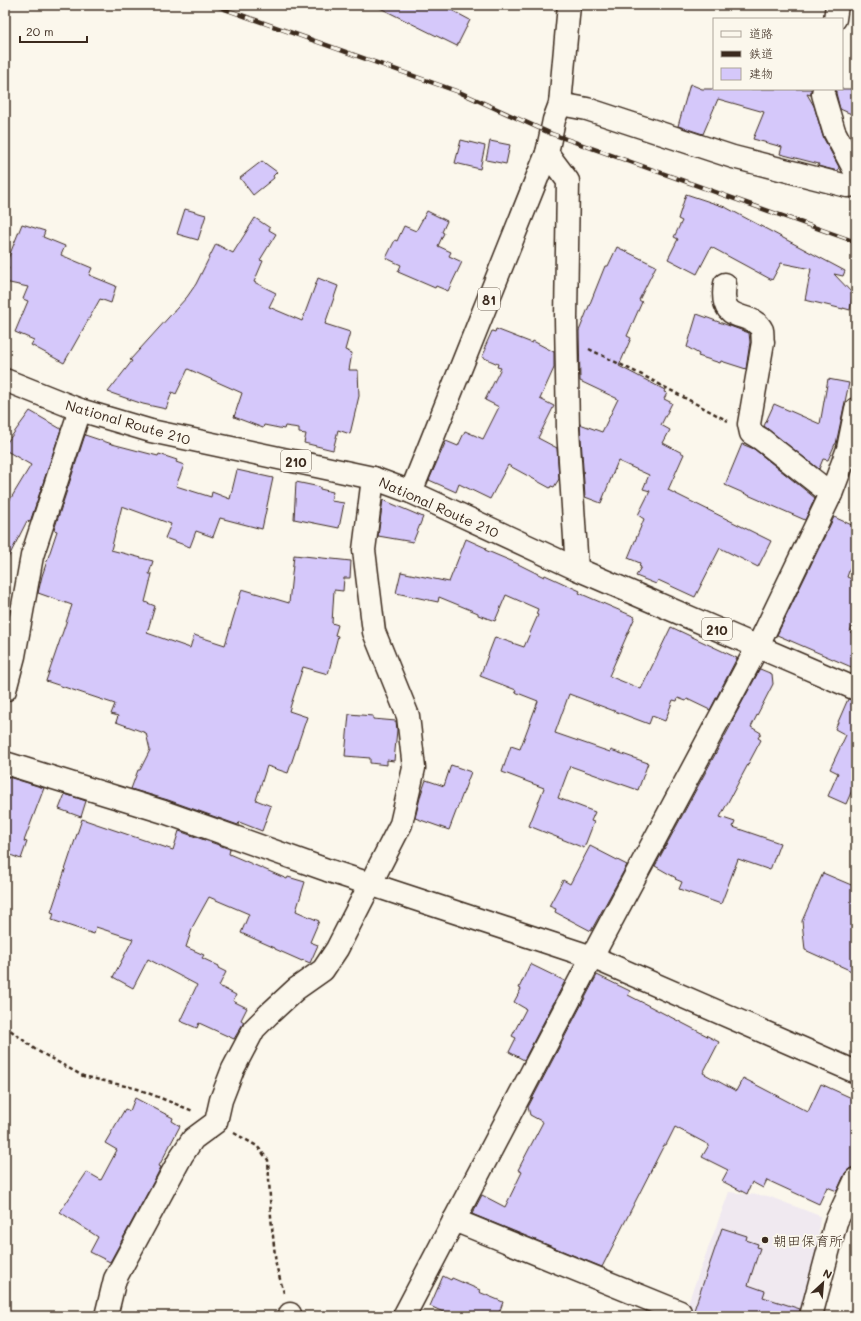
<svg xmlns="http://www.w3.org/2000/svg" width="861" height="1321" font-family="Mali,'Klee One',sans-serif">
<rect width="100%" height="100%" fill="#fbf7ec"/>
<filter id="ink" filterUnits="userSpaceOnUse"><feTurbulence type="fractalNoise" baseFrequency=".025" numOctaves="2"/><feDisplacementMap in="SourceGraphic" scale="8" xChannelSelector="R" yChannelSelector="G"/><feConvolveMatrix kernelMatrix="1 2 1 2 8 2 1 2 1" color-interpolation-filters="sRGB"/></filter>
<g filter="url(#ink)">
<!-- built -->
<polygon fill="#f0e9f0" points="729,1192 768,1196 820,1216 816,1264 805,1316 683,1316"/>
<!-- building -->
<g fill="#d5c8fa" stroke="#3b2a1e">
<polygon points="374,5 442,5 470,20 457,46"/>
<polygon points="690,84 702,89 811,89 811,95 807,94 814,106 823,137 839,167 838,171 818,166 819,164 780,154 782,147 753,139 764,112 718,99 703,134 678,126"/>
<polygon points="836,89 856,89 856,116 840,109 836,93"/>
<polygon points="461,140 485,146 480,169 455,163"/>
<polygon points="490,141 510,145 506,164 486,160"/>
<polygon points="262,161 277,172 273,176 274,178 253,195 240,178"/>
<polygon points="686,194 725,207 845,271 843,276 834,274 853,294 850,310 843,308 843,309 805,300 811,269 781,263 772,280 711,247 697,274 668,259 678,239 674,237 682,221 678,219"/>
<polygon points="185,209 206,215 198,240 177,234"/>
<polygon points="427,211 447,221 442,232 444,233 438,246 451,252 449,256 462,262 448,291 436,286 435,288 398,272 401,265 386,258 395,240 397,241 404,226 416,231"/>
<polygon points="255,218 270,228 269,230 276,234 260,260 263,261 254,282 276,293 269,307 302,321 318,278 338,286 325,324 350,332 345,350 352,353 349,370 358,370 359,396 350,434 338,430 333,450 304,443 306,434 299,433 299,428 285,426 284,429 264,425 263,428 234,417 242,393 188,369 176,394 172,392 166,409 143,404 108,392 132,361 130,360 187,297 196,284 216,244 233,253"/>
<polygon points="22,224 45,231 43,237 65,246 61,255 92,268 89,275 116,286 111,303 100,299 64,363 31,345 34,340 15,332 28,301 23,299 28,287 5,282 5,276 9,268 5,266"/>
<polygon points="617,247 656,266 639,300 642,302 627,336 631,338 619,366 665,390 664,392 667,393 664,399 672,403 661,425 670,430 663,443 684,454 668,490 771,541 758,567 720,548 695,597 658,580 656,584 636,576 641,567 639,566 640,563 628,558 644,519 638,515 650,491 643,489 649,475 618,461 601,503 585,497 580,424 602,432 618,399 580,381 579,331 605,266 608,266"/>
<polygon points="697,314 749,333 750,342 746,369 721,361 720,363 698,356 699,354 687,347"/>
<polygon points="496,329 532,343 533,341 554,352 554,368 540,399 554,406 538,438 557,448 559,479 554,487 551,486 550,488 508,465 490,499 459,484 456,492 429,480 446,441 458,446 465,431 483,439 499,407 485,400 501,368 497,367 498,364 482,357 486,349 484,349 492,331 495,332"/>
<polygon points="828,379 849,383 836,444 835,444 828,460 823,459 819,469 764,426 774,404 820,424"/>
<polygon points="30,411 61,429 30,522 27,521 5,564 5,508 31,465 5,450 5,445"/>
<polygon points="85,435 112,444 158,456 159,454 177,460 176,462 184,465 176,486 211,497 212,492 230,499 237,470 273,478 262,529 220,518 213,537 196,531 190,547 165,538 171,524 122,506 111,550 153,561 149,574 152,574 145,602 155,606 147,633 190,648 194,635 225,645 242,589 289,603 294,555 351,561 350,578 344,578 343,591 334,590 332,623 338,625 335,635 338,636 328,674 303,667 289,711 307,717 288,773 267,766 256,800 271,806 262,831 239,822 238,825 168,800 131,789 138,770 140,770 150,750 146,733 116,722 118,716 111,714 115,704 46,681 72,605 38,593 42,576 57,531 54,530"/>
<polygon points="742,444 754,449 815,498 805,520 725,485"/>
<polygon points="296,482 320,487 320,489 333,492 331,501 344,503 339,528 294,519"/>
<polygon points="383,500 423,517 413,542 378,536"/>
<polygon points="834,517 856,527 856,551 847,577 856,581 856,618 850,632 856,634 856,669 777,635"/>
<polygon points="466,539 486,548 485,550 516,563 544,577 545,575 580,591 579,593 635,617 609,676 641,689 671,627 737,658 710,710 687,699 686,701 678,698 677,701 673,700 665,721 652,716 649,724 569,694 555,733 610,752 611,750 648,763 638,790 570,766 558,798 595,812 591,821 594,822 584,848 529,826 544,788 502,772 511,746 520,749 538,701 515,692 516,690 480,676 495,637 524,647 538,615 536,614 538,609 506,595 495,621 478,615 478,613 439,597 438,602 396,593 401,572 449,582"/>
<polygon points="760,669 772,674 773,684 751,727 761,733 758,738 761,740 720,817 735,822 733,827 780,843 770,870 738,859 721,904 679,889 682,882 675,879 676,878 655,866 733,721 732,721"/>
<polygon points="848,699 856,701 856,781 846,804 828,796 838,773 830,769 846,735 835,729"/>
<polygon points="349,714 373,716 373,719 396,721 397,730 394,761 387,760 387,765 370,763 370,758 345,756"/>
<polygon points="451,765 471,772 449,830 415,818 421,794 426,780 444,786"/>
<polygon points="5,776 44,788 24,841 27,842 21,859 5,853"/>
<polygon points="65,794 86,801 81,817 59,809"/>
<polygon points="82,819 173,850 179,831 230,849 229,854 287,879 288,877 305,882 296,911 319,921 310,942 318,945 310,963 303,960 302,961 275,949 275,948 241,933 249,914 209,897 193,926 186,947 204,955 202,958 219,966 218,968 226,972 219,986 236,995 233,1001 247,1008 241,1020 244,1022 234,1039 199,1023 197,1028 180,1021 197,985 148,959 133,988 113,977 133,939 96,927 94,934 52,920 54,913 51,912"/>
<polygon points="590,846 627,865 591,931 555,912 556,909 549,906 563,880 570,884"/>
<polygon points="823,873 856,887 856,973 805,950 802,921"/>
<polygon points="530,964 565,981 524,1060 509,1052 516,1038 512,1036 526,1009 514,1002 521,989 519,988"/>
<polygon points="597,975 630,991 628,995 719,1042 703,1073 736,1091 743,1078 808,1112 821,1084 856,1100 856,1167 849,1169 845,1173 837,1191 827,1187 819,1204 767,1180 763,1188 752,1182 747,1194 722,1181 728,1170 702,1157 709,1145 675,1127 666,1145 664,1145 602,1267 472,1214 482,1195 505,1207 522,1172 518,1170 543,1122 530,1115 528,1107"/>
<polygon points="135,1098 173,1118 172,1121 180,1126 159,1166 161,1167 154,1181 110,1262 90,1252 98,1237 60,1212 87,1172 101,1180 117,1150 105,1143 125,1109 130,1111"/>
<polygon points="722,1228 747,1236 746,1240 758,1244 757,1247 760,1248 748,1285 765,1291 763,1297 800,1309 799,1316 692,1316"/>
<polygon points="443,1276 451,1280 452,1278 480,1290 479,1292 503,1302 498,1316 452,1316 430,1306"/>
</g>
<g fill="none" stroke-linecap="round" stroke-linejoin="round">
<!-- minor casing -->
<g stroke="#3b2a1e" stroke-width="25">
<g id="minor">
<polyline points="835,19 837,5"/>
<polyline points="824,89 823,94 834,131 856,173"/>
<polyline points="560,104 587,109 733,157 847,186 856,185"/>
<polyline points="547,153 568,181 566,319 568,429 577,569"/>
<path d="M 725,284 C 718,327 752,309 762,330 C 763,333 762,339 763,342 L 749,424 L 751,433 L 761,439 L 831,494"/>
<polyline points="5,690 14,656 32,556 80,410"/>
<polyline points="5,763 164,812 327,870 592,957 856,1072"/>
<polyline points="454,1220 680,1312"/>
<polyline points="106,1316 115,1279 182,1155 193,1139 216,1122 221,1100 233,1069 254,1029 269,1014 296,989 323,970 337,949 401,824 414,768 408,716 374,632 364,550 373,478"/>
<polyline points="290,1316 290,1314"/>
<polyline points="404,1316 592,957 758,646 831,494 848,449 856,409"/>
<polyline points="811,1316 836,1222 856,1179"/>
</g>
</g>
<!-- major casing -->
<g stroke="#3b2a1e" stroke-width="25">
<polyline id="major" points="411,492 547,153 554,120 560,104 569,5"/>
</g>
<!-- highway casing -->
<g stroke="#3b2a1e" stroke-width="25">
<polyline id="highway" points="5,380 80,410 151,431 373,478 411,492 577,569 856,689"/>
</g>
<!-- path -->
<g stroke="#3b2a1e" stroke-width="2.5" stroke-dasharray="4 3" stroke-linecap="butt">
<polyline points="589,349 644,376 728,421"/>
<polyline points="5,1026 36,1050 83,1076 138,1089 193,1111"/>
<polyline points="234,1133 257,1146 268,1160 271,1217 276,1265 284,1293"/>
</g>
<!-- minor -->
<use href="#minor" stroke="#fbf7ec" stroke-width="22"/>
<!-- major -->
<use href="#major" stroke="#fbf7ec" stroke-width="22"/>
<!-- highway -->
<use href="#highway" stroke="#fbf7ec" stroke-width="22"/>
<!-- rail casing -->
<g stroke="#3b2a1e" stroke-width="4.5">
<polyline id="rail" points="213,5 459,92 552,134 856,242"/>
</g>
<!-- rail -->
<use href="#rail" stroke="#fbf7ec" stroke-width="3" stroke-dasharray="9" stroke-linecap="butt"/>
</g>
</g>
<!-- markers -->
<circle fill="#3b2a1e" stroke="#fbf7ec" stroke-width="1.5" cx="765" cy="1240" r="4"/>
<g text-anchor="middle" dominant-baseline="central" stroke-width="3.5" stroke-linejoin="round" paint-order="stroke">
<!-- shield labels -->
<g fill="#fbf7ec" stroke="#75685c" stroke-width="1">
<rect x="478" y="288" width="22" height="22" rx="3"/>
<rect x="281" y="450" width="30" height="22" rx="3"/>
<rect x="702" y="618" width="30" height="22" rx="3"/>
</g>
<g font-size="13" font-weight="bold" fill="#3b2a1e">
<text x="489" y="299">81</text>
<text x="296" y="461">210</text>
<text x="717" y="629">210</text>
</g>
<!-- street labels -->
<g font-size="14" fill="#3b2a1e" stroke="#fbf7ec">
<text transform="translate(128 422) rotate(16)">National Route 210</text>
<text transform="translate(439 507) rotate(24)">National Route 210</text>
</g>
<!-- poi labels -->
<g font-size="14" fill="#3b2a1e" stroke="#fbf7ec" text-anchor="start">
<text x="773" y="1240">朝田保育所</text>
</g>
</g>
<!-- margin -->
<rect width="861" height="1321" fill="none" stroke="#fbf7ec" stroke-width="20"/>
<rect x="10" y="10" width="841" height="1301" fill="none" stroke="#3b2a1e" stroke-width="1.5" filter="url(#ink)"/>
<!-- legend -->
<rect x="713" y="18" width="130" height="72" fill="#fbf7ec" stroke="#aea59a"/>
<rect x="721" y="31" width="20" height="6" fill="#fbf7ec" stroke="#aea59a"/>
<text x="749" y="38" font-size="12" fill="#3b2a1e">道路</text>
<rect x="721" y="51" width="20" height="6" fill="#3b2a1e" stroke="#aea59a"/>
<text x="749" y="58" font-size="12" fill="#3b2a1e">鉄道</text>
<rect x="721" y="68" width="20" height="12" fill="#d5c8fa" stroke="#aea59a"/>
<text x="749" y="78" font-size="12" fill="#3b2a1e">建物</text>
<!-- north arrow -->
<g transform="translate(823 1283) rotate(26)" stroke="#fbf7ec" stroke-width="3" paint-order="stroke">
<path d="M0-3L7 15L0 10L-7 15Z" fill="#3b2a1e"/>
<text y="-6" font-size="11" font-weight="bold" text-anchor="middle" fill="#3b2a1e">N</text>
</g>
<!-- scale -->
<path d="M20 36v6h67v-6" fill="none" stroke="#3b2a1e" stroke-width="2"/>
<text x="26" y="36" font-size="12" fill="#3b2a1e" stroke="#fbf7ec" stroke-width="3" paint-order="stroke">20 m</text>
</svg>
